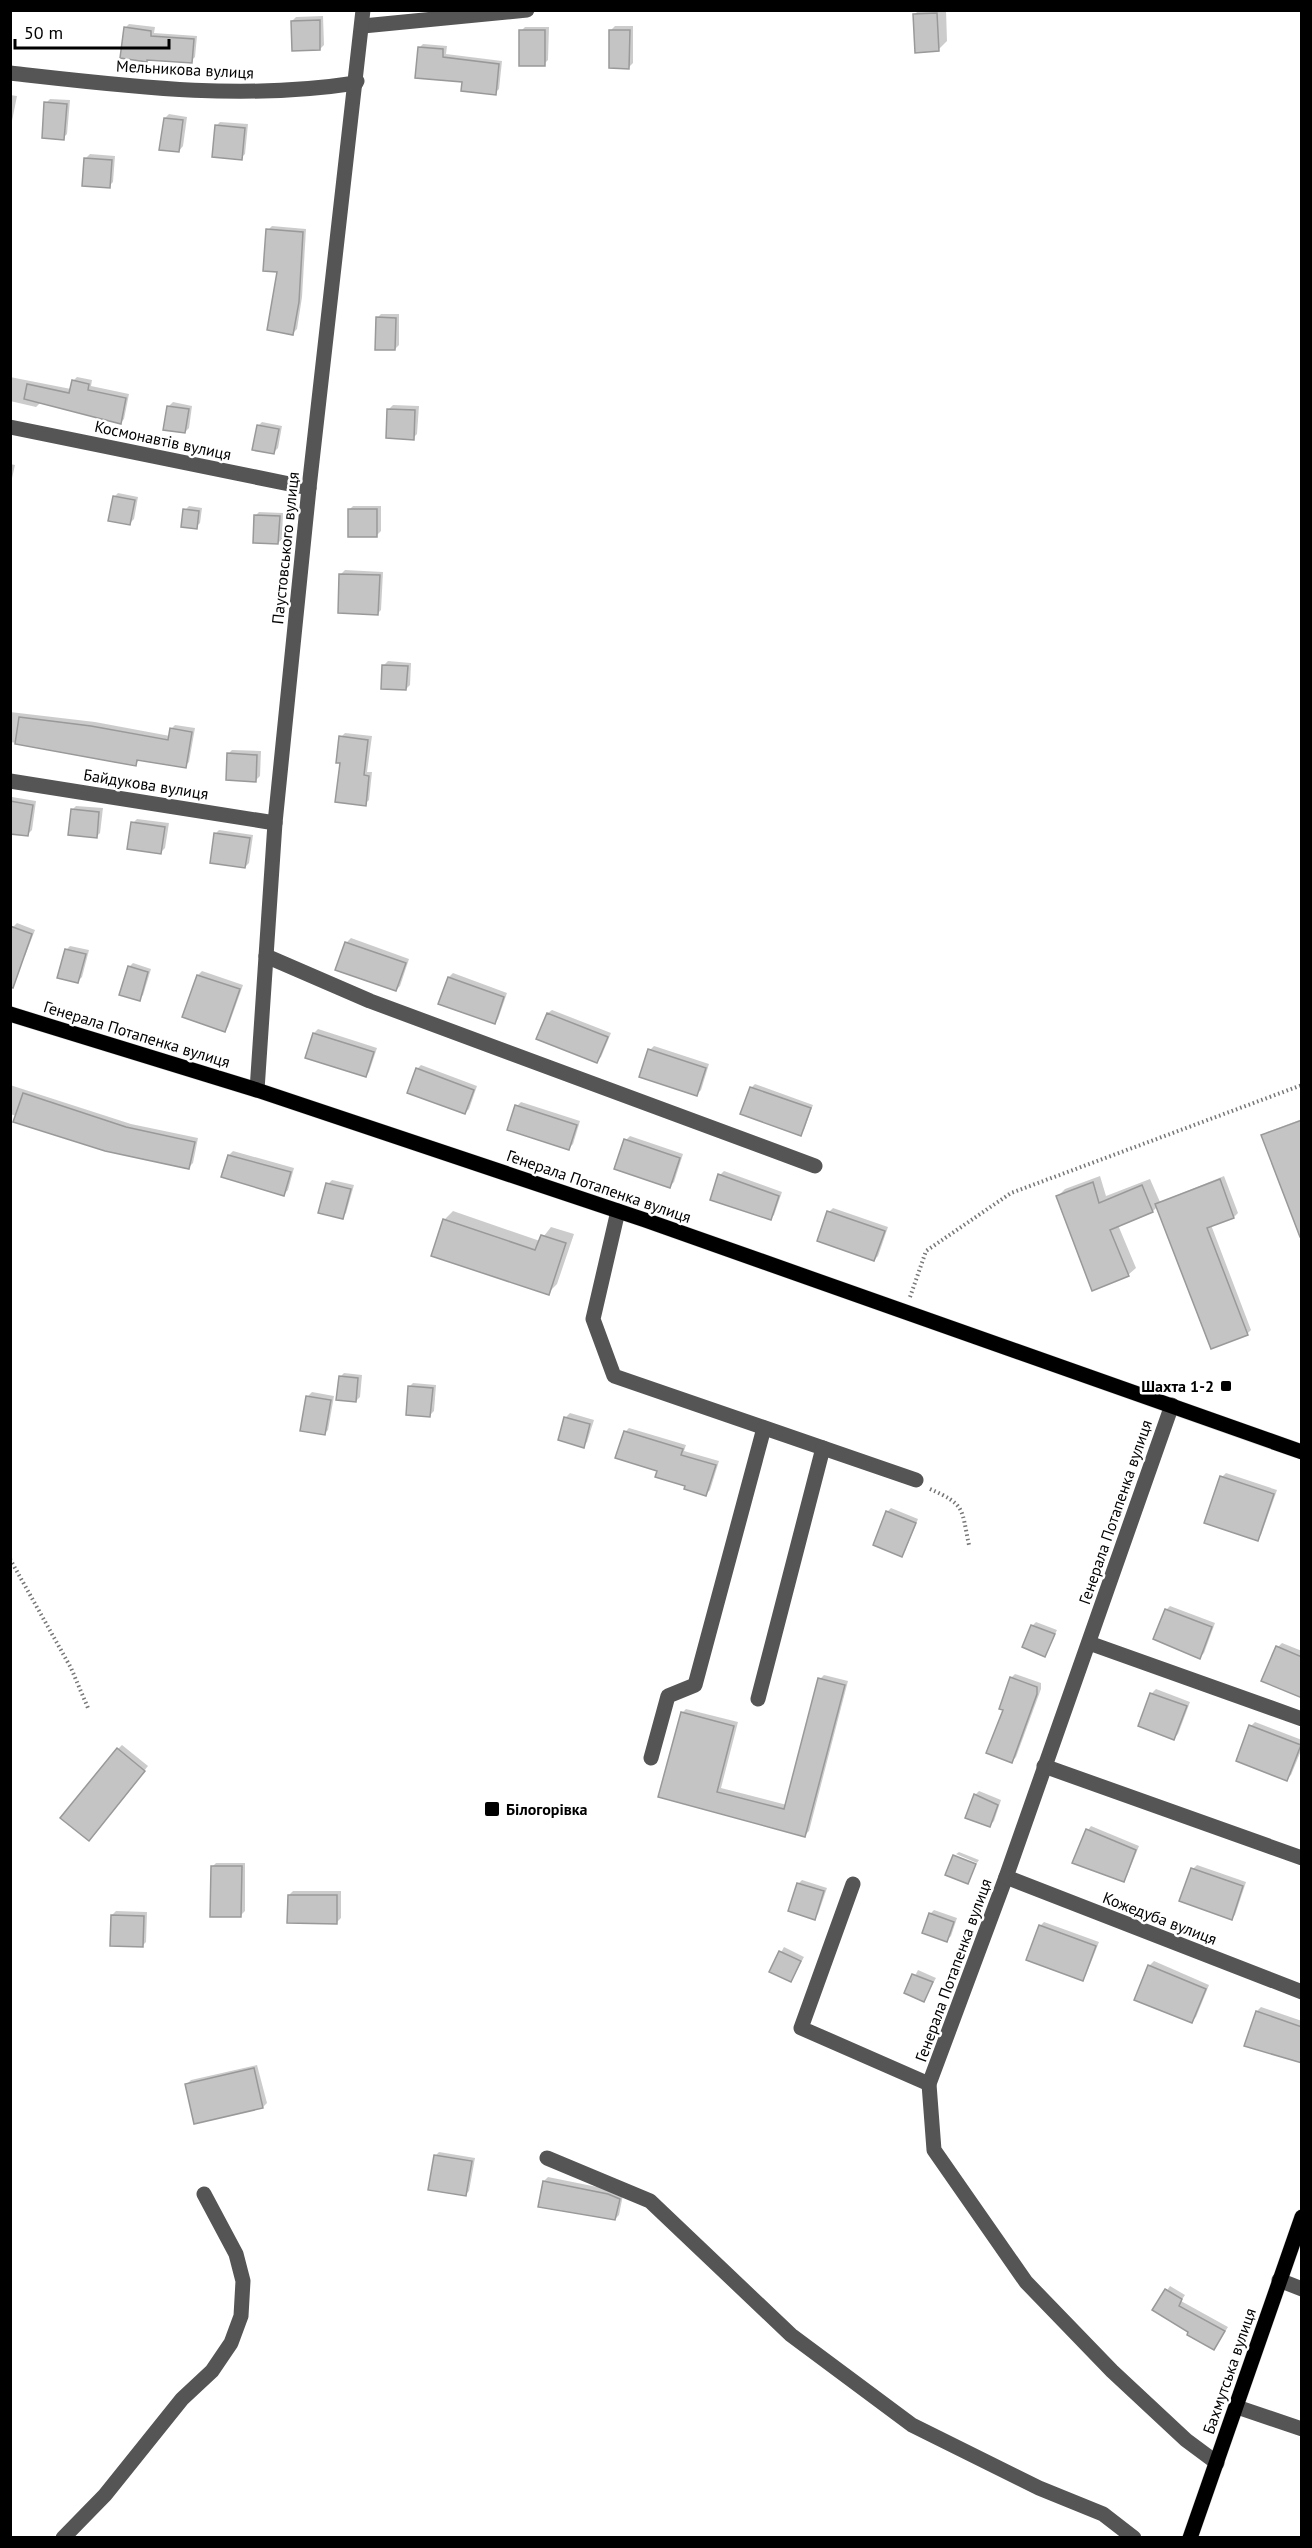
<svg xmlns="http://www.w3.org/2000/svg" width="1312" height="2548" font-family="'PT Sans',sans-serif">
<rect width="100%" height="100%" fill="#fff"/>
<!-- shadow -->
<g fill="#0003">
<polygon points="919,10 946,10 947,41 938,50 914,15"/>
<polygon points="323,16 324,45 320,49 292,21 296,17"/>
<polygon points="129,24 155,27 154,33 197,36 195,57 191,61 125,28"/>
<polygon points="615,26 633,26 633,63 629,67 611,30"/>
<polygon points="525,27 549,27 548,60 544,64 521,31"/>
<polygon points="423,44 447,46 446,54 502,61 499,89 495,93 464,80 419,48"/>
<polygon points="10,95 17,96 10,131"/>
<polygon points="50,99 70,100 67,134 63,138 46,103"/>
<polygon points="169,114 187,117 183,146 179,151 165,118"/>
<polygon points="220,122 248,124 245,154 241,158 216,126"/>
<polygon points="90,154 115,156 113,182 109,186 86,158"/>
<polygon points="272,226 306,229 302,297 297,329 293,333 268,230"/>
<polygon points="381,314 399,314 399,345 395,349 377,318"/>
<polygon points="10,377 71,389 73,381 77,377 92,380 91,386 129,394 124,419 120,423 41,402 36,407 10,401"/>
<polygon points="173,402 192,406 189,428 185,432 169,406"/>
<polygon points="393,405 419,406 417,434 413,438 389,409"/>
<polygon points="262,422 282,426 278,448 274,452 258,426"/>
<polygon points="10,464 15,465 10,487"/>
<polygon points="118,493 138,497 134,519 130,523 114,497"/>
<polygon points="189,506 202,508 200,523 196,527 185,510"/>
<polygon points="353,506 381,506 381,531 377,535 349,510"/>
<polygon points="259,512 283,513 282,539 278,543 255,516"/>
<polygon points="345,570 383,572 381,610 377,614 341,574"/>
<polygon points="388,661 411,663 410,685 406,689 384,665"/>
<polygon points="10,712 95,722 170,736 171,729 175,725 195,728 189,762 185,766 140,759 135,765 59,752 59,749 10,742"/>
<polygon points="345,733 372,736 367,772 372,772 369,800 365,804 341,762 341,737"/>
<polygon points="232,750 261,751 260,776 256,780 228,754"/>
<polygon points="12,797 36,801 32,830 28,834 10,832"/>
<polygon points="76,806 103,808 100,833 96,837 72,810"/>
<polygon points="137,819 169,823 165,848 161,852 133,823"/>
<polygon points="219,830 253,835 249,863 245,867 215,834"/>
<polygon points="17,923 35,930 25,956 21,960 13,927"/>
<polygon points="351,938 409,959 400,986 396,990 337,969 347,942"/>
<polygon points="70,946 89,950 82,977 78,981 66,950"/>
<polygon points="133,963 151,969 143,995 139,999 129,967"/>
<polygon points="202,971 243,985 228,1027 224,1031 184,1016 198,975"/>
<polygon points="453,973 507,993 498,1019 494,1023 440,1004 449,977"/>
<polygon points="552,1010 611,1033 601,1057 597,1061 548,1013"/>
<polygon points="318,1029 377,1048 369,1072 366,1076 307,1057 314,1033"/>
<polygon points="654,1046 709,1064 701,1090 697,1094 650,1050"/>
<polygon points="421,1065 477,1086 469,1109 465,1113 417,1069"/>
<polygon points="755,1084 813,1105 804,1130 800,1134 751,1088"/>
<polygon points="10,1085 131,1124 198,1138 193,1163 189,1167 10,1114"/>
<polygon points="521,1102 580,1121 573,1144 569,1148 517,1106"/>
<polygon points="1302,1119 1302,1237 1263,1136 1267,1132"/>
<polygon points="630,1136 683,1154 674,1182 670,1186 626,1140"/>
<polygon points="233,1151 294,1168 288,1190 284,1194 223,1176 229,1155"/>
<polygon points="724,1171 782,1192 774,1215 770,1219 720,1175"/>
<polygon points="1100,1176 1106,1196 1150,1179 1160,1202 1224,1176 1238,1213 1234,1217 1211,1225 1251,1330 1247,1334 1158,1206 1153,1211 1118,1225 1136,1268 1128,1275 1058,1196 1065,1189"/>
<polygon points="332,1180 354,1185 346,1213 342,1217 328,1184"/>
<polygon points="833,1208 888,1227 878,1256 874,1260 829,1212"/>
<polygon points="453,1211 540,1241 551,1227 574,1234 557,1284 548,1293 444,1220"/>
<polygon points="344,1373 362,1375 360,1397 356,1401 340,1377"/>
<polygon points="413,1383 436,1385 434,1411 430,1415 409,1387"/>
<polygon points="312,1392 334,1396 328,1430 324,1434 308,1396"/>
<polygon points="570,1413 594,1420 587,1442 583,1446 566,1417"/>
<polygon points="629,1428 686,1445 684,1451 719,1461 710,1490 706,1494 659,1470 625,1432"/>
<polygon points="1226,1473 1277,1490 1261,1535 1257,1539 1222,1477"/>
<polygon points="891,1508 918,1519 905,1551 901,1555 887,1512"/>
<polygon points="1170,1606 1215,1623 1204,1653 1200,1657 1166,1610"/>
<polygon points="1036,1622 1057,1630 1045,1655 1032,1626"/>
<polygon points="1282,1643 1302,1651 1302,1696 1263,1680 1278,1647"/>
<polygon points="1015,1674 1041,1683 1041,1689 1016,1757 1012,1761 1004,1709 1011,1678"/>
<polygon points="824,1675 848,1681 809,1831 805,1835 660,1796 682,1713 686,1709 738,1722 721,1788 787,1805 820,1679"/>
<polygon points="1156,1689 1190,1702 1178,1734 1174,1738 1140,1725 1152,1693"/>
<polygon points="1255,1722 1302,1740 1302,1748 1291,1775 1287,1779 1251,1726"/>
<polygon points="122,1745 148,1766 93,1835 118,1749"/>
<polygon points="979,1791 1001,1800 994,1821 990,1825 975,1795"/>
<polygon points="1091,1826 1139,1846 1127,1876 1123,1880 1088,1830"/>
<polygon points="959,1852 979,1860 977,1863 956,1854"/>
<polygon points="216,1863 245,1863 245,1911 241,1915 212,1867"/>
<polygon points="1197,1865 1246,1882 1235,1915 1231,1919 1181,1900 1193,1869"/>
<polygon points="802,1880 827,1888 818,1914 814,1918 798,1884"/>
<polygon points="293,1891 341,1891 341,1918 337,1922 289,1895"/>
<polygon points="934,1910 957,1918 951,1936 947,1940 930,1914"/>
<polygon points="116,1911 147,1912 146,1942 142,1946 112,1915"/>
<polygon points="1044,1922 1099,1942 1086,1975 1082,1979 1040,1926"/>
<polygon points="784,1947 804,1957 791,1981 771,1971"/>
<polygon points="1154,1961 1209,1985 1196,2017 1192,2021 1136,1999 1150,1965"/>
<polygon points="918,1970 936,1978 924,2000 906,1993"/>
<polygon points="1261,2007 1302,2021 1302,2059 1246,2045 1257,2011"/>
<polygon points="257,2065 267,2103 263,2107 187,2084 191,2080"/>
<polygon points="439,2152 475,2158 469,2191 465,2195 435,2156"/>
<polygon points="548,2177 612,2190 623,2195 619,2215 615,2219 544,2181"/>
<polygon points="1170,2286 1185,2295 1181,2301 1228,2327 1214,2349 1154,2309"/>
</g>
<!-- building -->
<g fill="#c4c4c4" stroke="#999" stroke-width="1.5">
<polygon points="937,13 939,51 915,53 913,14"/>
<polygon points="320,20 320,50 292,51 291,21"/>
<polygon points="124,27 151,31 151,36 194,39 192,63 147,60 147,62 120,58"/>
<rect x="519" y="30" width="26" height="36"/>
<polygon points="609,30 630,30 629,69 609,68"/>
<polygon points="418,47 443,49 443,57 499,64 496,95 461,91 462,82 415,78"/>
<polygon points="44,102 67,104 64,140 42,138"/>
<polygon points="164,118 183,120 179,152 159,150"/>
<polygon points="215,125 245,128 242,160 212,157"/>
<polygon points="84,158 112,160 110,188 82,186"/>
<polygon points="266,229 303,232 299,302 293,335 267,330 277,272 263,271"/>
<polygon points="376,317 396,318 395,350 375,350"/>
<polygon points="72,380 89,384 88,390 126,398 121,424 24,399 27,384 69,393"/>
<polygon points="167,406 189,409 185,433 163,430"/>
<polygon points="387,409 415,410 414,440 386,438"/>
<polygon points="257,425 279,429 274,454 252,450"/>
<polygon points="113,496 135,500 130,525 108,521"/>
<polygon points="183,509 199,511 197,529 181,527"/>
<rect x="348" y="509" width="29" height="28"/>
<polygon points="254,515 280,516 278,544 253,543"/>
<polygon points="339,574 380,575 378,615 338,613"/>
<polygon points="382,665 408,666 406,690 381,689"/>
<polygon points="19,717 91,726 168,740 170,728 192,732 186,768 137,760 136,766 15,744"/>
<polygon points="339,736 368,740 364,775 369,776 366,806 335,802 340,763 336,763"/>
<polygon points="227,753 257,755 256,782 226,780"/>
<polygon points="10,801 33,805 28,836 10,834"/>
<polygon points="71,809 99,812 97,838 68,835"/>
<polygon points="131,822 165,827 161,854 127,849"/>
<polygon points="214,833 250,838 245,868 210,863"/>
<polygon points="10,926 32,934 13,988 10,987"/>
<polygon points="345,942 406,963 396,991 335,970"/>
<polygon points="65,949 86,954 78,983 57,978"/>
<polygon points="128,966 148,972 140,1001 119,995"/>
<polygon points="197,975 240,989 225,1032 182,1017"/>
<polygon points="448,977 504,997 495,1024 438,1004"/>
<polygon points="547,1013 608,1037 597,1063 536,1039"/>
<polygon points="313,1033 374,1052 366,1077 305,1058"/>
<polygon points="648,1049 706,1068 697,1096 639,1077"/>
<polygon points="416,1068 474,1090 465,1114 407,1093"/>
<polygon points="750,1087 811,1108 801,1136 740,1114"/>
<polygon points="23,1093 126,1127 195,1142 189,1169 105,1151 13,1122"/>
<polygon points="515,1105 577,1125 569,1150 507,1130"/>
<polygon points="1302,1120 1302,1237 1300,1237 1261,1135"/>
<polygon points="624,1139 680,1158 670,1188 614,1169"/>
<polygon points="228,1155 291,1172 284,1196 221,1177"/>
<polygon points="718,1174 779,1196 771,1220 710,1200"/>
<polygon points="1220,1179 1234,1218 1207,1228 1248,1335 1211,1349 1155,1204"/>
<polygon points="1093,1182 1099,1203 1142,1185 1153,1212 1110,1230 1129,1276 1092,1291 1056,1196"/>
<polygon points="326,1183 351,1189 343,1219 318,1213"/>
<polygon points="827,1211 885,1231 874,1261 817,1241"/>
<polygon points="443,1219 535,1250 541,1235 566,1243 549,1295 431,1256"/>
<polygon points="339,1376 358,1378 356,1402 336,1400"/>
<polygon points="408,1386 433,1388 430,1417 406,1415"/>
<polygon points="306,1396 331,1400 325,1435 300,1431"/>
<polygon points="564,1417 590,1424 584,1448 558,1440"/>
<polygon points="624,1431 683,1449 681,1455 716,1465 706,1496 684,1489 685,1486 655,1477 657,1471 615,1458"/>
<polygon points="1220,1476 1274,1494 1258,1541 1204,1523"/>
<polygon points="886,1511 916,1523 902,1557 873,1545"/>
<polygon points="1165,1609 1212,1627 1200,1659 1153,1639"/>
<polygon points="1031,1625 1055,1634 1045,1657 1022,1647"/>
<polygon points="1276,1646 1302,1657 1302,1698 1261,1681"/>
<polygon points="1010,1677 1037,1687 1037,1694 1012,1763 986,1753 1003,1710 999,1709"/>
<polygon points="818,1678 845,1685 805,1837 658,1797 681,1712 734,1726 717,1792 784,1809"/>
<polygon points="1150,1693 1187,1706 1174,1740 1138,1726"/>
<polygon points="1249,1725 1301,1745 1287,1781 1236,1761"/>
<polygon points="117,1748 145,1771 89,1841 60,1818"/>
<polygon points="974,1794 998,1805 990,1827 965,1818"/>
<polygon points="1086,1829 1136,1850 1124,1882 1072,1863"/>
<polygon points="953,1855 976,1864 968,1884 945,1875"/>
<polygon points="211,1866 242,1866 241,1917 210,1917"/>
<polygon points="1191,1868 1243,1886 1232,1920 1179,1901"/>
<polygon points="797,1883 824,1891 815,1920 788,1911"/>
<polygon points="288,1895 337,1895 337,1924 287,1923"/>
<polygon points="929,1913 954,1922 947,1942 922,1933"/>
<polygon points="111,1915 144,1916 143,1947 110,1946"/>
<polygon points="1039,1925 1096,1946 1083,1981 1026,1960"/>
<polygon points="779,1951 801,1961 791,1982 769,1972"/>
<polygon points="1148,1965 1206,1989 1192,2023 1134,2000"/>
<polygon points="912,1974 933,1982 924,2002 904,1993"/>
<polygon points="1256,2011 1302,2027 1302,2063 1244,2046"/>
<polygon points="254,2068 263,2108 194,2124 185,2084"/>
<polygon points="434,2155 472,2161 466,2196 428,2190"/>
<polygon points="543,2181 608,2194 620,2199 615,2220 538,2207"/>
<polygon points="1165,2289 1182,2299 1179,2306 1225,2331 1214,2350 1187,2335 1188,2332 1152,2310"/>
</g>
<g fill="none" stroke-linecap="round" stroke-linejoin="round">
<!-- major casing -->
<g stroke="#dbdbdb" stroke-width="16">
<g id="major">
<polyline points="10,1014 257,1090 645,1220 1302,1452"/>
<polyline points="1190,2538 1302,2217"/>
</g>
</g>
<!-- path -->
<g stroke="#777" stroke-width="4" stroke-dasharray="1.5 3" stroke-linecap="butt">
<polyline points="910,1297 926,1251 1011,1193 1302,1085"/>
<path d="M 930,1489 C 966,1505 961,1508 969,1545"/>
<polyline points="10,1559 71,1668 88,1708"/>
</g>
<!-- minor -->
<g stroke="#555" stroke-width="15">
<polyline points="363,26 527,10"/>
<path d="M 10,73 C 126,86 240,101 356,83 L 357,81"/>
<polyline points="10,427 309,488"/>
<polyline points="10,781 275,823"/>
<polyline points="266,956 370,1001 815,1166"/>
<polyline points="257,1090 275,823 309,488 363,10"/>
<polyline points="618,1211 593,1319 614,1376 916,1480"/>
<polyline points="1172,1405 1006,1877 929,2084 934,2150 1026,2282 1112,2371 1186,2440 1217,2463"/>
<polyline points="1089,1643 1302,1719"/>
<polyline points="758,1699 823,1448"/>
<polyline points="651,1758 668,1696 695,1685 764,1428"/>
<polyline points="1044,1766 1302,1858"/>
<polyline points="1006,1877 1302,1992"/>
<polyline points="853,1884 801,2028 929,2084"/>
<polyline points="547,2158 650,2201 791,2335 912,2425 1039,2488 1103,2514 1134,2538"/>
<polyline points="1279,2280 1302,2289"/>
<polyline points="1237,2407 1302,2429"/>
<polyline points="63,2538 105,2495 182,2399 212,2371 231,2343 241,2316 243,2281 236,2254 204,2194"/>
</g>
<!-- major -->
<use href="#major" stroke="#000" stroke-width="15"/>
</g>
<!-- markers -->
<g fill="#000" stroke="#fff" stroke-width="2">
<rect x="1220" y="1380" width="12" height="12" rx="3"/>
<rect x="484" y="1801" width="16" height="16" rx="3"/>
</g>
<g text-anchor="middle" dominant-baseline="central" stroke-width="5" stroke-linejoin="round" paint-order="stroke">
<!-- street labels -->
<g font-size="16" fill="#000" stroke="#fff">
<text transform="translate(185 69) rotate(3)">Мельникова вулиця</text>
<text transform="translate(163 440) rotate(12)">Космонавтів вулиця</text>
<text transform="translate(285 548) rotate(-84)">Паустовського вулиця</text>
<text transform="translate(146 784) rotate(9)">Байдукова вулиця</text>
<text transform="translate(137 1034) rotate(17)">Генерала Потапенка вулиця</text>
<text transform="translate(599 1186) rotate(19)">Генерала Потапенка вулиця</text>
<text transform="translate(1115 1512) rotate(-71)">Генерала Потапенка вулиця</text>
<text transform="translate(1160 1918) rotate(21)">Кожедуба вулиця</text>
<text transform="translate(953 1970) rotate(-70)">Генерала Потапенка вулиця</text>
<text transform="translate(1229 2371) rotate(-71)">Бахмутська вулиця</text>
</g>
<!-- poi labels -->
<g font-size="16" font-weight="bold" fill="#000" stroke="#fff" text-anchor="end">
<text x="1214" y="1386">Шахта 1-2</text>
<text x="506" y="1809" text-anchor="start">Білогорівка</text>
</g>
</g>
<!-- border -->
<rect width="1312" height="2548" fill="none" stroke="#000000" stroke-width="24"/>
<!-- scale -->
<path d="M15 39v9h154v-9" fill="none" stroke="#000000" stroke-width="3"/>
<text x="24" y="39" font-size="18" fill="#000000" stroke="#ffffff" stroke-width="4.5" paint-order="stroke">50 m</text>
</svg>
